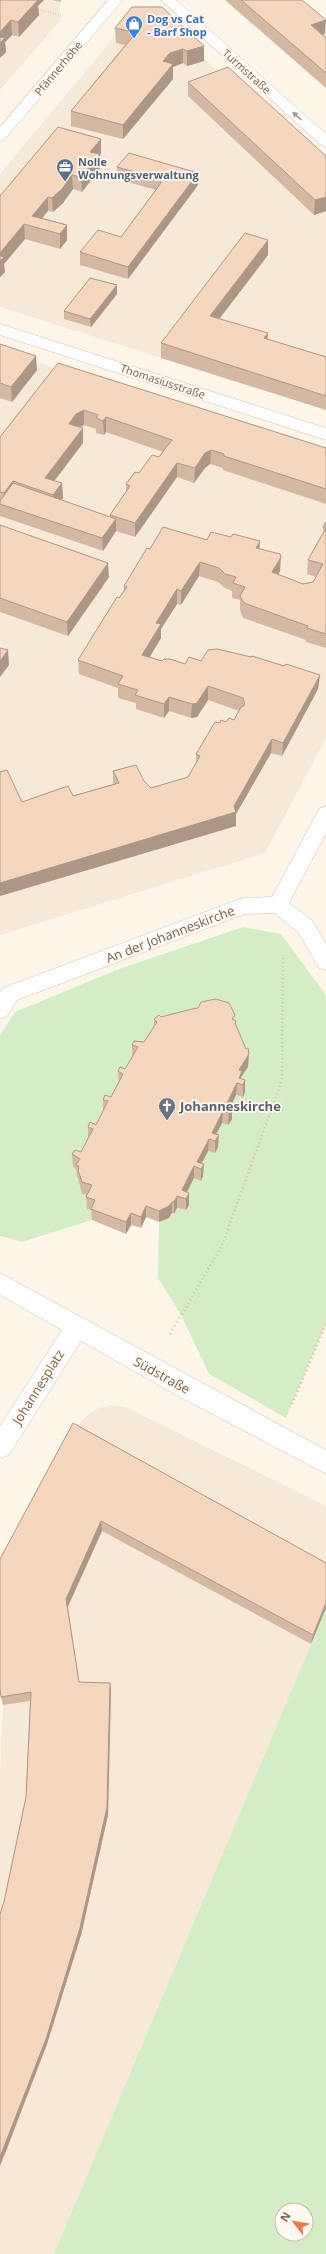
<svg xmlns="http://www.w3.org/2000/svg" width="326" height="2254" font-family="'Open Sans',sans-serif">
<rect width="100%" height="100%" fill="#fef7e9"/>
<!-- residential -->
<g fill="#f6e9d7">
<polygon points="0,0 62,0 60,2 60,21 0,90"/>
<polygon points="157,15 326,170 326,410 0,307 0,174 131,17"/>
<polygon points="0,350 326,456 326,738 265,853 0,935"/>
<polygon points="111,1405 126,1407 326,1506 326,1608 54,2254 0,2254 0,1772 3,1705 0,1684 74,1433 83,1419 96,1409"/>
</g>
<!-- green -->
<g fill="#d4edc6" fill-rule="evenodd">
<polygon points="243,927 281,934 326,995 326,1324 286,1418 209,1374 181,1315 158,1278 159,1223 174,1214 177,1208 186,1210 188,1205 182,1202 194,1178 201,1180 196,1173 208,1151 215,1153 218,1147 211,1145 222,1123 228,1125 225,1117 236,1095 243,1097 238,1090 80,1169 80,1178 93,1197 87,1208 96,1211 92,1220 22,1242 0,1236 0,1035 15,1012 119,969"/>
<path d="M 326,1608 L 326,2254 L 54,2254 L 311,1644 ZM 282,2210 L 306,2210 L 306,2234 L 282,2234 Z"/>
</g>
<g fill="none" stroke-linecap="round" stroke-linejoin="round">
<!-- street casing -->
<g stroke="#d2bfad" stroke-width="1">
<g id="street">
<polygon points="108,0 123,0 5,139 0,141 0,127"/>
<polygon points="0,324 326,428 326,440 0,335"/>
<polygon points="326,806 326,833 289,903 312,920 326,944 326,970 319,968 298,932 274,913 245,914 17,1000 7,1016 0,1019 0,992 3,988 237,900 244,898 272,897 319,809"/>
<polygon points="0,1273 326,1450 326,1474 180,1397 81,1341 9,1455 0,1458 0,1426 62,1330 0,1295"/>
</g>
</g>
<!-- secondary casing -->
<g stroke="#d5c0ab" stroke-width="1">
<polygon id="secondary" points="161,0 176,0 326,134 326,147 321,145"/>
</g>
<!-- path-far2 -->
<polyline stroke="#dbbba1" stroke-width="2" stroke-dasharray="0.5 2" stroke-linecap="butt" points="36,9 64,16"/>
<!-- path-far1 -->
<polyline stroke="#dbbba1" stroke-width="2.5" stroke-dasharray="1 3" stroke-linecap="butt" points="182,1314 222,1245 282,1080 283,955"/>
<!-- path -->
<g stroke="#dbbba1" stroke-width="3" stroke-dasharray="1 3.5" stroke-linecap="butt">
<polyline points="170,1334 182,1313"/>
<polyline points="292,1404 326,1324"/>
</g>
<!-- street -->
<use href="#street" fill="#fff" fill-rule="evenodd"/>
<!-- secondary -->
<use href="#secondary" fill="#fff" fill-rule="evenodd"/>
</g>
<!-- wall -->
<g fill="#d3b9a4" fill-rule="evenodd">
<polygon points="0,0 38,6 39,15 19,37 12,35 5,42 6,52 0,58"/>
<polygon points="52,0 62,0 60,2"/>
<polygon points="225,0 302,0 325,34 323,35 326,38 326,88"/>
<polygon points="115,28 204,46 204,61 187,66 183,63 173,67 173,79 123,139 71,126 71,111 125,45 116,43"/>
<polygon points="188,82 326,156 326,211 314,215 188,96"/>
<polygon points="101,154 100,155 100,169 82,192 73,189 63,203 53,212 48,211 42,218 67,225 67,240 60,249 25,239 4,264 5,272 0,277 0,196"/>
<polygon points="117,167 198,173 198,185 128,279 80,265 80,252 121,237 156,190 117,179"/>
<polygon points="268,255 219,319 267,339 326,357 326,410 161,358 161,343"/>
<polygon points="117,294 91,327 64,319 64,311"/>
<polygon points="0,344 37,370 12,402 0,398"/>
<path d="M 58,363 L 326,448 L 326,504 L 223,470 L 223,468 L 210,464 L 205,468 L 194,483 L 177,477 L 135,537 L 116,531 L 103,551 L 0,516 L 0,437 ZM 84,425 L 96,429 L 96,433 L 104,435 L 106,432 L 163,452 L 159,457 L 139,473 L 126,484 L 126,492 L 110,515 L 110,517 L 61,500 L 63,498 L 62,483 L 54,481 L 83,443 L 80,427 Z"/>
<polygon points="326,522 326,648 306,642 306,640 243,618 240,610 240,600 232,598 232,591 225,588 218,582 199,576 181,605 177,604 161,629 161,638 150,657 162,661 185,664 201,661 284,666 320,675 318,689 282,756 271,753 236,814 236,826 0,896 0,772 22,802 73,796 113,784 113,771 144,781 151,788 188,777 196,764 196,754 220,723 234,720 239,711 208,700 197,717 191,718 169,711 164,718 136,709 136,703 118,698 118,688 79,674 78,660 124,590 124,586 150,549 207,540 260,549 280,571 278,575 303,584 313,582 316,577 307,574 308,560 323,533 323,527"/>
<polygon points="0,525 109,577 68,636 0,612"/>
<polygon points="161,1017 234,1020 248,1067 241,1077 241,1079 245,1080 245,1092 243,1097 236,1095 230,1107 232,1119 228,1125 222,1123 216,1134 218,1147 215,1153 208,1151 202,1163 203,1176 201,1181 194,1178 187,1192 189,1205 186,1210 177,1208 174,1214 172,1213 169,1218 159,1222 146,1217 141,1228 131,1225 126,1234 92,1220 91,1210 87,1209 86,1197 87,1195 82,1194 78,1178 77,1177 76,1169 73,1166 72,1154 81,1152 88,1139 88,1127 96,1125 103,1111 103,1100 111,1097 119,1082 118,1071 125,1069 132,1057 132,1045 144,1042 154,1026 154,1019"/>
<polygon points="73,1423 326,1563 326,1608 311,1644 102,1531 68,1607 79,1682 110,1683 111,1691 108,1815 81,1935 47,2044 4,2157 4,1902 26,1797 30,1701 3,1705 1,1697"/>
</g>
<!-- shaded-wall -->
<g fill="#ac9686">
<polygon points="32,0 44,0 38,6 39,15 19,37 18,22"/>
<polygon points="11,20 12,35 5,42 6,52 0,58 0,32"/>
<polygon points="326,20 325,34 311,39 311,25"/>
<polygon points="204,46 204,61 187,66 187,51"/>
<polygon points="183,49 183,63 173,67 173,79 123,139 123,125 163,61 170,53"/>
<polygon points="101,139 101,154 100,155 100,169 82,192 81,177 90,152"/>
<polygon points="198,173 198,185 128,279 128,267"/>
<polygon points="72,175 73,189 63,203 53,212 52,198"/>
<polygon points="48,197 48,211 35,227 32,216"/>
<polygon points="326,197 326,211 314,215 315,200"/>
<polygon points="24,224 25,239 4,264 5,272 0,277 0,253"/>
<polygon points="67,225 67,240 60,249 60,234"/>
<polygon points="268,240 268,255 210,331 210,316"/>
<polygon points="117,285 117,294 91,327 90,319"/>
<polygon points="268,333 267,348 264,338"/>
<polygon points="36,356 37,370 12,402 11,387"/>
<polygon points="84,410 84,425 77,429 69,424 76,414"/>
<polygon points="106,417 106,432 104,435 103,421"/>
<polygon points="83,428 83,443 46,492 45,478"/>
<polygon points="211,450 210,464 205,468 194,483 195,468 205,453"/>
<polygon points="177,463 177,477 135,537 135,523"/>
<polygon points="13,481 14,496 4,500 4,493"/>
<polygon points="62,483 63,498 53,509 53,495"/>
<polygon points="116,519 116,531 103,551 102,538"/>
<polygon points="260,541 259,556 256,548"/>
<polygon points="281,557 280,571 271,587 272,572"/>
<polygon points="200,562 199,576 181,605 181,591"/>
<polygon points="108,563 109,577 68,636 67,622"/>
<polygon points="177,589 177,604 161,629 161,638 142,669 142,655 156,623"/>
<polygon points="8,650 9,665 0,677 0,661"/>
<polygon points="320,675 318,689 282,756 283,743"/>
<polygon points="208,686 208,700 197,717 191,718 192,704"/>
<polygon points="169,697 169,711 164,718 164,704"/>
<polygon points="272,739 271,753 236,814 236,826 0,896 0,883 234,806"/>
<polygon points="249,1054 248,1067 241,1077 241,1083 239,1083 239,1070"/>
<polygon points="245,1080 245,1092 243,1097 243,1085"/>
<polygon points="237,1083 236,1095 228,1113 226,1105"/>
<polygon points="232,1107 232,1119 228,1125 229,1113"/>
<polygon points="223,1111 222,1123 213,1140 212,1133"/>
<polygon points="219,1135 218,1147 215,1153 215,1141"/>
<polygon points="209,1139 208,1151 199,1168 197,1162"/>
<polygon points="204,1164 203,1176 201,1181 201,1169"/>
<polygon points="194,1166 194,1178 184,1198 182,1190"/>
<polygon points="189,1193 189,1205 186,1210 186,1199"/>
<polygon points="177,1196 177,1208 174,1214 174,1202"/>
<polygon points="172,1202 172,1213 169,1218 159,1222 159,1211"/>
<polygon points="146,1206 146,1217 141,1228 141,1217"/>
<polygon points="131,1213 131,1225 126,1234 126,1222"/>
<polygon points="101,1521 102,1531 67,1608 66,1599"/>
<polygon points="326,1603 326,1608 311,1644 313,1635"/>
<polygon points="110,1683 111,1691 108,1815 81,1935 47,2044 0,2166 0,2157"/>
</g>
<!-- building -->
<g fill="#f5d7bf" stroke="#ac9686">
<polygon points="0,0 38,0 18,22 11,20 0,32"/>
<polygon points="241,0 302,0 326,20 311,25 326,38 326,73"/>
<polygon points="132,7 162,7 204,46 187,51 183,49 170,53 163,61 173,64 123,125 71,111 136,33 115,28"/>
<polygon points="0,37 5,38 0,43"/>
<polygon points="228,67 326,156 326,197 315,200 188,82"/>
<polygon points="58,127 101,139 90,152 100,154 81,177 72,175 62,189 52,198 48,197 32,216 67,225 60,234 24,224 0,253 0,196"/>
<polygon points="129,153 198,173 128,267 80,252 98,230 121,237 161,183 160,179 117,167"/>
<polygon points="245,233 268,240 210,316 268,333 264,338 326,357 326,396 161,343"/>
<polygon points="0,256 4,257 0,261"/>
<polygon points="90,278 117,285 90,319 64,311"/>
<polygon points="0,344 36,356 11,387 0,383"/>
<polygon points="58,363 326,448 326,489 224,456 224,454 211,450 205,453 195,468 177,463 135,523 110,515 130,486 126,484 135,472 139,473 152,455 159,457 172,440 106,417 103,421 96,418 98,415 84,410 76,414 69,424 83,428 45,478 62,483 53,495 13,481 4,493 0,492 0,437"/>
<polygon points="13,483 116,519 102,538 0,504 0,501"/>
<polygon points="326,522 326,634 307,628 308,626 244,603 240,596 245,587 233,583 236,577 225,574 219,568 200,562 181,591 177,589 156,623 161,624 142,655 162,661 164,659 170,659 185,664 189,657 201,661 208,650 217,649 251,657 252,656 284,666 286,664 320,675 283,743 272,739 234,806 236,812 0,883 0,772 7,770 22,802 68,786 73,796 119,783 113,771 136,765 144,781 151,788 188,777 200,756 196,754 215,722 220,723 221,720 226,722 229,718 234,720 241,707 245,705 243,698 208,686 197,703 192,704 169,697 164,704 135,695 138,690 118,684 123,676 78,660 117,597 119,598 127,587 124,586 147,548 150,549 163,527 207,540 211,532 231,537 233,534 260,541 256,548 280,554 281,557 272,572 303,584 313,582 323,564 308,560 326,528 323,527"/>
<polygon points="0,525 108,563 67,622 0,598"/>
<polygon points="0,648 8,650 0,661"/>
<polygon points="216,999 229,1003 235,1015 232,1019 236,1021 235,1023 246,1049 248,1048 249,1054 239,1070 242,1071 239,1078 245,1080 243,1085 237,1083 226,1105 232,1107 229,1113 223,1111 212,1133 219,1135 215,1141 209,1139 197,1162 204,1164 201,1169 194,1166 182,1190 189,1193 186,1199 177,1196 174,1202 172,1202 169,1206 159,1211 146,1206 141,1217 131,1213 126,1222 91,1209 95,1200 86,1197 92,1185 82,1182 78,1170 79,1166 76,1165 80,1159 72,1154 75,1150 81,1152 93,1129 88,1127 90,1122 96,1125 108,1101 103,1100 105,1095 111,1097 123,1074 118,1071 120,1067 125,1069 138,1047 132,1045 134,1041 144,1042 157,1022 154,1019 159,1015 161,1017 192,1009 198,1008 201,1002"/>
<polygon points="73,1423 326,1563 326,1603 313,1635 101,1521 66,1599 79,1682 110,1683 107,1807 80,1928 46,2039 0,2157 0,1914 4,1902 26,1797 31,1692 1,1697 0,1688 0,1559"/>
</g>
<!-- one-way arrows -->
<defs><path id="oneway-solid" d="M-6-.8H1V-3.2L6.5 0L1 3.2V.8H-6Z"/></defs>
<use fill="#a99689" href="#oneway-solid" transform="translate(297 116) rotate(-138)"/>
<!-- icons -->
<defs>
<g id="shop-pin" transform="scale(0.9)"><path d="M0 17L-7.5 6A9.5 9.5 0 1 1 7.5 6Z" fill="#3f7fe0" stroke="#fffaf1"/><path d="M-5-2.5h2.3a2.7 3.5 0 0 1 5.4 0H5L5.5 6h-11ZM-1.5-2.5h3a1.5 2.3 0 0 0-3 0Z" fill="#fff"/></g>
<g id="office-pin" transform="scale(0.9)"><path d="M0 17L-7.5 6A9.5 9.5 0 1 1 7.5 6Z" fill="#5c6f8a" stroke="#fffaf1"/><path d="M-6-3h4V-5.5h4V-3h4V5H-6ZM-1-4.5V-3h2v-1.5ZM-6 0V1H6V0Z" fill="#fff"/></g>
<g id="church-pin" transform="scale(0.9)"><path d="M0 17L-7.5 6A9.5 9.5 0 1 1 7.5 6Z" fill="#6b7280" stroke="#fffaf1"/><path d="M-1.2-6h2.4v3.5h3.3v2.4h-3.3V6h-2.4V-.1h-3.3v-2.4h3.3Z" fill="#fff"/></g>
</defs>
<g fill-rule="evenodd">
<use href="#shop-pin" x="134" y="24"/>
<use href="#office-pin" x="65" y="167"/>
<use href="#church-pin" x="167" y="1106"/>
</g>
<g text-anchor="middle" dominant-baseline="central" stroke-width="3.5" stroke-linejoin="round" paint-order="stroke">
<!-- far-shop labels -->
<g font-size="11" font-weight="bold" fill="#366cbe" stroke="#fffaf1" text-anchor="start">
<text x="147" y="18">Dog vs Cat<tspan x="147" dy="13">- Barf Shop</tspan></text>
</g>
<!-- far-street labels -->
<g font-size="11" fill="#7b5e4a" stroke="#fffaf1">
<text transform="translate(58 68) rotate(-50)">Pfännerhöhe</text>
<text transform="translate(247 71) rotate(42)">Turmstraße</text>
<text transform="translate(163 381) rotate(18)">Thomasiusstraße</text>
</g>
<!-- far-service labels -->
<g font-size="11" font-weight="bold" fill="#4e5e75" stroke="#fffaf1" text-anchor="start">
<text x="78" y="161">Nolle<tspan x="78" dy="13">Wohnungsverwaltung</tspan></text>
</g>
<!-- street labels -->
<g font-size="13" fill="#7b5e4a" stroke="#fffaf1">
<text transform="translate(170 934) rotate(-21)">An der Johanneskirche</text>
<text transform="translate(162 1375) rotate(29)">Südstraße</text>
<text transform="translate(38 1387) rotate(-58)">Johannesplatz</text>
</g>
<!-- worship labels -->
<g font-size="13" font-weight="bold" fill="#5b616d" stroke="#fffaf1" text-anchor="start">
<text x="180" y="1106">Johanneskirche</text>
</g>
</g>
<!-- north arrow -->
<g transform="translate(294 2222) rotate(301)"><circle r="19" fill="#fffaf1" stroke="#cabcae"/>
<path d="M0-3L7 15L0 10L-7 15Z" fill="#ed7649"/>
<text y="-6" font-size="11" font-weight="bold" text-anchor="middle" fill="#7b5e4a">N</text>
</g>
</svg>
